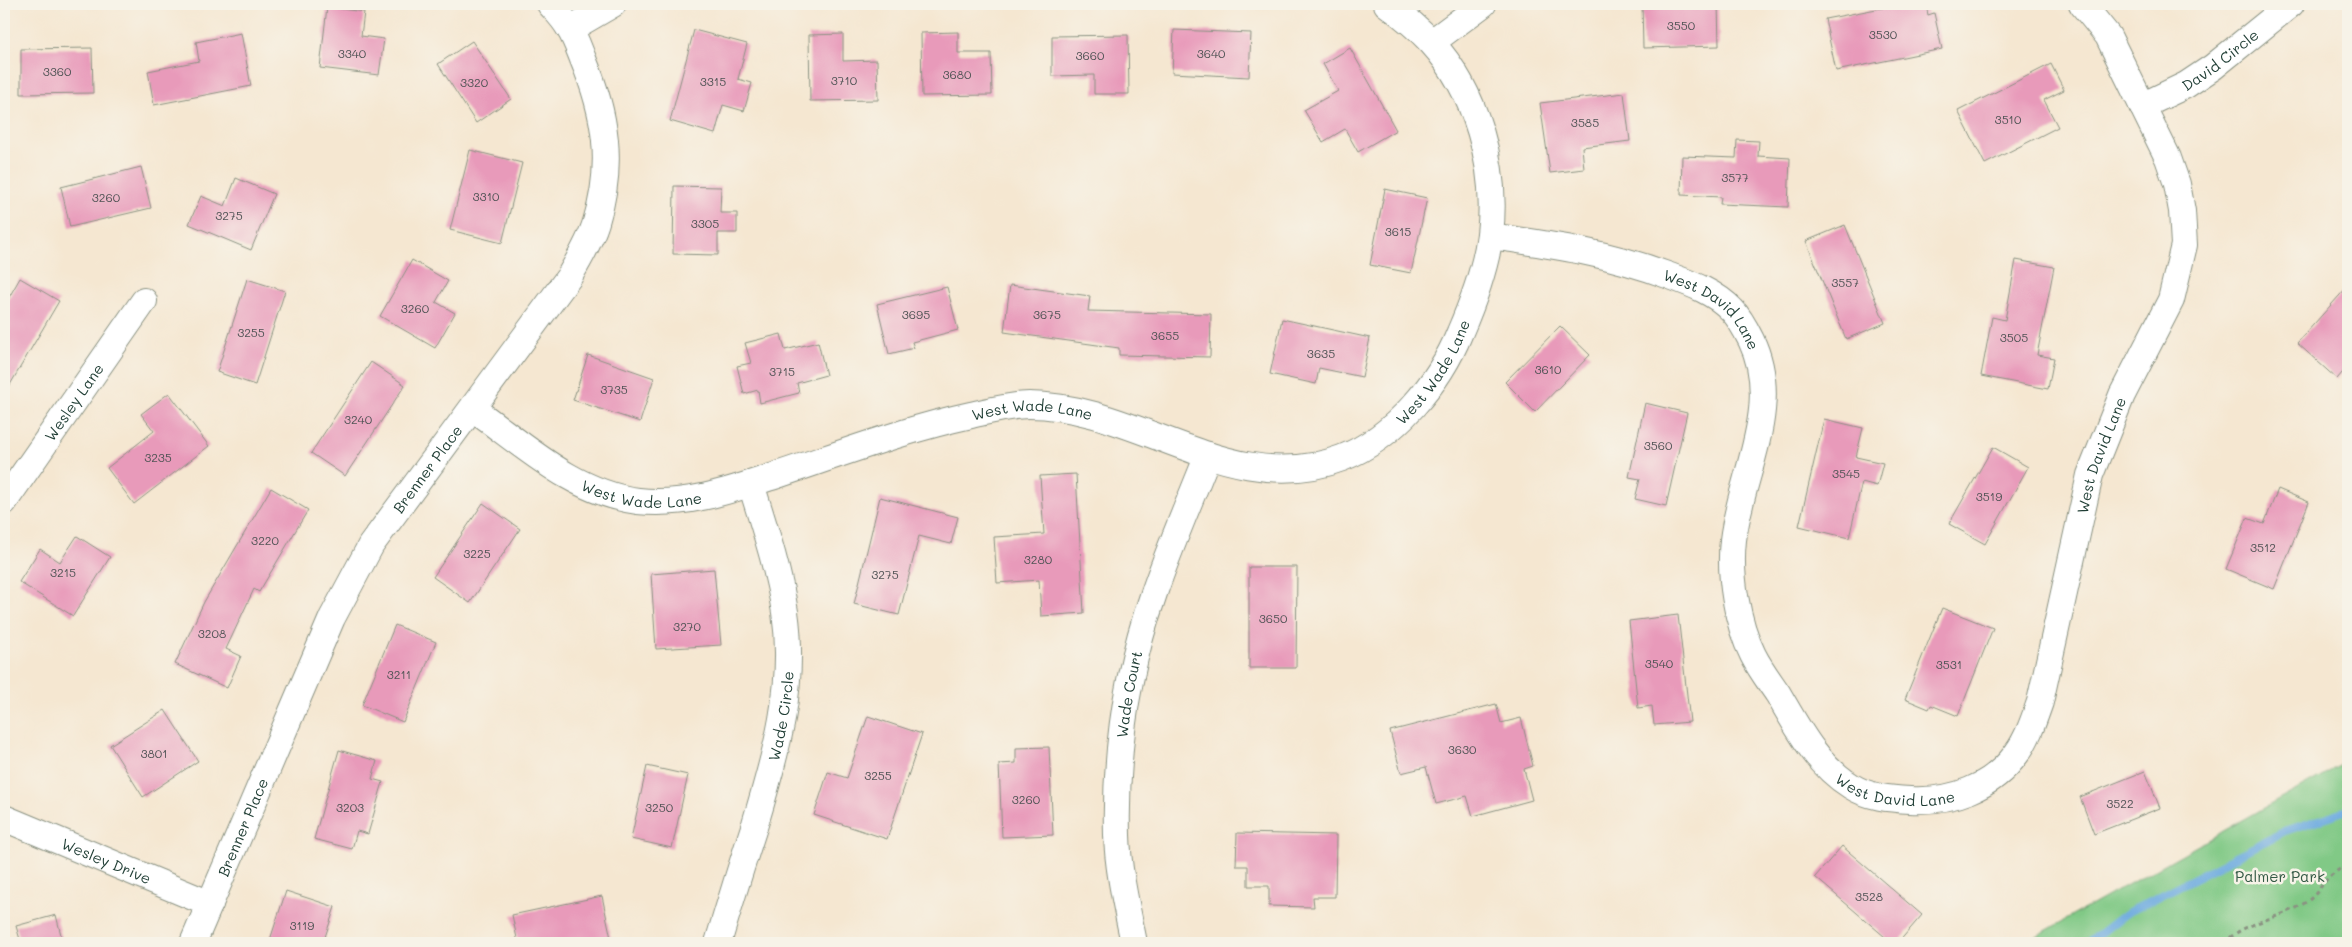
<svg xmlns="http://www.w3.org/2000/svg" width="2352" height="947" font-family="Mali,sans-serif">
<rect width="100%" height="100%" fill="#f7f3e8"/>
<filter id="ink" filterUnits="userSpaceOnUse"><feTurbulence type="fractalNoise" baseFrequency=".02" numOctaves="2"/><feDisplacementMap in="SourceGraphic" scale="10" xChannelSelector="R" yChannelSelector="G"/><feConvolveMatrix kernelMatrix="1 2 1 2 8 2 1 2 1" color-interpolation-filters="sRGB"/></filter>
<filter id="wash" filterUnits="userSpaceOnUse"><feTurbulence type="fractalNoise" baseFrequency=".0096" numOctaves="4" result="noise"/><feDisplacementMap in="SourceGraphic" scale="20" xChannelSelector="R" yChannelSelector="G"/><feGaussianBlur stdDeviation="1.12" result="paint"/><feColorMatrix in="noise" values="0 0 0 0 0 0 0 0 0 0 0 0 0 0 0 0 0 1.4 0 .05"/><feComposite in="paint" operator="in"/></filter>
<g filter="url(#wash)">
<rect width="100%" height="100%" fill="#f5e7d1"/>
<!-- green -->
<polygon fill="#81c986" stroke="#50835d" points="2348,742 2348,943 2024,943 2339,766"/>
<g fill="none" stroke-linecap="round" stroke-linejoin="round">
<!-- stream -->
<polyline stroke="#6dabdf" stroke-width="8" points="2088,943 2125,914 2285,831 2348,810"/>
</g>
<g id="blocks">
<!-- building -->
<g fill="#e89aba">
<polygon points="1642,4 1718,4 1719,46 1643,48"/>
<polygon points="1902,4 1926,4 1928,15 1934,13 1942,49 1836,71 1825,19"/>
<polygon points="327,7 364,12 361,36 384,39 379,75 320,68"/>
<polygon points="694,30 747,44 738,79 752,83 744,111 723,105 715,134 670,121"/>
<polygon points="1174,30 1251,33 1249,77 1172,73"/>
<polygon points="958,32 958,53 991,53 992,95 922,96 921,33"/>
<polygon points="241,33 251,86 154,105 148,71 199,61 196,42"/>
<polygon points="843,34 843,61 877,60 878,100 810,101 809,35"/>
<polygon points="1128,35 1129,94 1094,94 1094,75 1052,76 1052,36"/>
<polygon points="472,41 511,99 476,123 438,64"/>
<polygon points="92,48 93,93 21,94 21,49"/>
<polygon points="1350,48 1396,130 1358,152 1345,129 1323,142 1304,110 1338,91 1323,64"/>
<polygon points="2051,64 2064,90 2044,100 2058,127 1985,164 1958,111"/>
<polygon points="1624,93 1630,141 1582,147 1584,169 1550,173 1540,103"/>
<polygon points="1737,140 1759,141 1758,156 1790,158 1788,207 1720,204 1721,197 1681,195 1682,156 1736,158"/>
<polygon points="470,150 522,163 502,243 450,230"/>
<polygon points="141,167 151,208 70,227 61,187"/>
<polygon points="236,178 274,194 251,250 189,224 201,196 225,206"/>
<polygon points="674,186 721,187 720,213 737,213 737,233 718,233 718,255 673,254"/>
<polygon points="1385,189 1427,198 1411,273 1370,265"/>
<polygon points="1845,225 1885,323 1846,339 1806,241"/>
<polygon points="412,260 448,281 436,302 455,313 435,348 380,316"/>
<polygon points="2016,260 2054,267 2037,355 2054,358 2048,389 1981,376 1992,317 2005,320"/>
<polygon points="20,278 59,301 4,395 4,306"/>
<polygon points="247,279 285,291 255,385 217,372"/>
<polygon points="1010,285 1090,296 1088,311 1211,314 1210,357 1119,355 1119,348 1004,332"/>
<polygon points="2348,286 2348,366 2337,379 2297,343"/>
<polygon points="947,287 958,330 912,342 914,348 889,354 877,304"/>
<polygon points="1282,319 1370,338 1362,377 1319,368 1316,384 1270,374"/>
<polygon points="1560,326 1590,355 1535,412 1505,382"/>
<polygon points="781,334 785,350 818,342 826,375 797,383 799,393 760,403 758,390 744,394 737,366 751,363 745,343"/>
<polygon points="588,355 654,378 640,422 573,400"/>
<polygon points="371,362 405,385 345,476 311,453"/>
<polygon points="169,393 209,446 134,504 107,468 154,431 141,414"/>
<polygon points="1645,403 1687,413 1666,506 1635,499 1640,479 1629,477"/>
<polygon points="1824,419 1863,428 1856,457 1883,463 1877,486 1862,482 1849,538 1799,526"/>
<polygon points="1993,447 2028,467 1985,544 1949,524"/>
<polygon points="1076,474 1084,613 1041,616 1039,580 997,583 994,537 1044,534 1040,476"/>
<polygon points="271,488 308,510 259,592 254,589 226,649 241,656 227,688 175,664 204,602"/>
<polygon points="2278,489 2309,502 2274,589 2226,569 2247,518 2264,524"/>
<polygon points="880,497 958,517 951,544 919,536 899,615 854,604"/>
<polygon points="483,503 520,529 470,603 433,577"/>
<polygon points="77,536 110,557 73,616 19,582 40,549 60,562"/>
<polygon points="1249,567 1297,567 1296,668 1249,668"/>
<polygon points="714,569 721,645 656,649 651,574"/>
<polygon points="1942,608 1993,628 1958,716 1931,705 1929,709 1905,699"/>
<polygon points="1678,615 1690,722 1654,725 1652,706 1638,708 1629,621"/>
<polygon points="395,625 436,642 403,722 362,705"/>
<polygon points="1496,704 1501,723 1521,718 1533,766 1524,769 1532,800 1473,816 1467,796 1436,804 1426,767 1401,773 1390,731"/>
<polygon points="165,710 198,761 143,797 110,745"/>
<polygon points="868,716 922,734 887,839 814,815 828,772 847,778"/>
<polygon points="1049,747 1053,835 1002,837 999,764 1016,763 1016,748"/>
<polygon points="339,750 377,761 372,779 383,782 368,834 357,831 352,849 314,839"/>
<polygon points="647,766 688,775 672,848 631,839"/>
<polygon points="2145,771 2160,808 2094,834 2080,797"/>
<polygon points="1237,833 1336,835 1335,897 1313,897 1314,907 1269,906 1269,886 1248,886 1248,866 1236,866"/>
<polygon points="1842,846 1922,915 1898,943 1892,943 1815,877"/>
<polygon points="286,891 335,907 323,943 269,943"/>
<polygon points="602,896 612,943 518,943 512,915"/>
<polygon points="56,915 63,943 21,943 16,926"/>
</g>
</g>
</g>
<g filter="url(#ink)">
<use href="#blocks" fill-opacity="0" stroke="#8a9282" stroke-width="1"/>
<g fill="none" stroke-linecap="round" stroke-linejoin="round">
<!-- minor casing -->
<g stroke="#8a9282" stroke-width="28">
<g id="minor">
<polyline points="570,29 613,4"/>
<polyline points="1432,42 1483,4"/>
<path id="s1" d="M 2142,106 L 2186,85 L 2213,67 L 2291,4"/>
<path id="s2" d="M 1490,236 C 1554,245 1609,253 1670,276 C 1692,284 1716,293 1732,310 C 1740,318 1746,330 1751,340 C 1783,406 1741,473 1733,540 C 1729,576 1737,623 1753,655 C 1760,669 1770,682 1778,694 C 1798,728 1816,764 1851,786 C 1868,797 1890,799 1910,800 C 1952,802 1992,788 2017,753 C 2028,738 2034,719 2040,702 L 2090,475 L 2122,395 L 2171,300 L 2184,245 L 2182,211 L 2177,184 L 2168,158 L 2108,36 L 2082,4"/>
<path id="s3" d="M 473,409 C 524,445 574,493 638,501 C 683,506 726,492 768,478 C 835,456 902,430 971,415 C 990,411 1010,405 1029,405 C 1137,405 1233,500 1342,458 C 1394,438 1440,382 1460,332 C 1473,302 1486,267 1490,234 C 1498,168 1476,91 1431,42 C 1418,28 1402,15 1387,4"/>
<path id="s4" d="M 4,502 L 144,301"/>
<path id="s5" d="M 4,818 L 210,904"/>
<path id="s6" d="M 193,943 L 332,618 L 371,545 L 569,277 C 579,259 590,242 596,222 C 614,164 606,114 583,59 C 579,49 575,37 569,28 C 564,19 557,12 550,4"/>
<path id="s7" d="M 718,943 C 730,903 742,864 755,824 C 776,754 796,685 785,612 C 778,568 764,526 751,484"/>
<path id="s8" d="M 1134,943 C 1127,908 1118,871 1117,835 C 1115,753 1127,670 1154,593 C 1170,546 1190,501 1208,455"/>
</g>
</g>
<!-- path -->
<path stroke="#8a9282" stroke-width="3" stroke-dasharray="4 4" stroke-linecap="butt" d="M 2224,943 C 2247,919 2283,920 2309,900 C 2317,894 2322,884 2329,877 C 2335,872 2342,868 2348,863"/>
<!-- minor -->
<use href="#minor" stroke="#fff" stroke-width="26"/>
</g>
</g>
<g text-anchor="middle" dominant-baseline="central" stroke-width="5" stroke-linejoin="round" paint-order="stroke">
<!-- number labels -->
<g font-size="12" fill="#515456">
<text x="1681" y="25">3550</text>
<text x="1883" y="34">3530</text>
<text x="352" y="53">3340</text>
<text x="1211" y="53">3640</text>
<text x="1090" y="55">3660</text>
<text x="57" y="71">3360</text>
<text x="957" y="74">3680</text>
<text x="844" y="80">3710</text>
<text x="713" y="81">3315</text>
<text x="474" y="82">3320</text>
<text x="2008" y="119">3510</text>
<text x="1585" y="122">3585</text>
<text x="1735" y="177">3577</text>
<text x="486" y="196">3310</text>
<text x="106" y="197">3260</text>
<text x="229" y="215">3275</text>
<text x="705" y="223">3305</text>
<text x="1398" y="231">3615</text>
<text x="1845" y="282">3557</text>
<text x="415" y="308">3260</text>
<text x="916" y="314">3695</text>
<text x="1047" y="314">3675</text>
<text x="251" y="332">3255</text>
<text x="1165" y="335">3655</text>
<text x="2014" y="337">3505</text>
<text x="1321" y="353">3635</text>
<text x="1548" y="369">3610</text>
<text x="782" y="371">3715</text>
<text x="614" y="389">3735</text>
<text x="358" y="419">3240</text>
<text x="1658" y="445">3560</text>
<text x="158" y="457">3235</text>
<text x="1846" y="473">3545</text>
<text x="1989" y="496">3519</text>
<text x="265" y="540">3220</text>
<text x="2263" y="547">3512</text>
<text x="477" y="553">3225</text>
<text x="1038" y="559">3280</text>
<text x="63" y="572">3215</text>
<text x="885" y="574">3275</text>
<text x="1273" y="618">3650</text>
<text x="687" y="626">3270</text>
<text x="212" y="633">3208</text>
<text x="1659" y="663">3540</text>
<text x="1949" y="664">3531</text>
<text x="399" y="674">3211</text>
<text x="1462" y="749">3630</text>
<text x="154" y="753">3801</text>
<text x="878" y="775">3255</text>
<text x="1026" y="799">3260</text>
<text x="2120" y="803">3522</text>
<text x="350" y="807">3203</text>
<text x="659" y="807">3250</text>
<text x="1869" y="896">3528</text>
<text x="302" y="925">3119</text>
</g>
<!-- street labels -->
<g font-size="15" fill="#1f3d34" stroke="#f7f3e8">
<text stroke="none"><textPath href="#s1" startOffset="91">David Circle</textPath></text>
<text stroke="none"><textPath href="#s2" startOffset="240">West David Lane</textPath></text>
<text stroke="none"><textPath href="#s3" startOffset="1048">West Wade Lane</textPath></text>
<text stroke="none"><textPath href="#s4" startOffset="122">Wesley Lane</textPath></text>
<text stroke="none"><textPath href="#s3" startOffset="599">West Wade Lane</textPath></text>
<text stroke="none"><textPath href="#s2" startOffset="1274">West David Lane</textPath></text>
<text stroke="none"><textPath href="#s6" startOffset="531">Brenner Place</textPath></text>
<text stroke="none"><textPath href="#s3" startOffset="194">West Wade Lane</textPath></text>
<text stroke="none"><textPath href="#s8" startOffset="251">Wade Court</textPath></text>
<text stroke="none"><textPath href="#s7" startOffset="236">Wade Circle</textPath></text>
<text stroke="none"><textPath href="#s2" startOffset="825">West David Lane</textPath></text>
<text stroke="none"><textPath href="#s6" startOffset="126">Brenner Place</textPath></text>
<text stroke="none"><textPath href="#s5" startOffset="111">Wesley Drive</textPath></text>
</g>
<!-- park labels -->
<g font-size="15" fill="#335944" stroke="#f7f3e8">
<text x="2280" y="876">Palmer Park</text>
</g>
</g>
<!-- margin -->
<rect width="2352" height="947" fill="none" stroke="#f7f3e8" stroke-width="20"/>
</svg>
